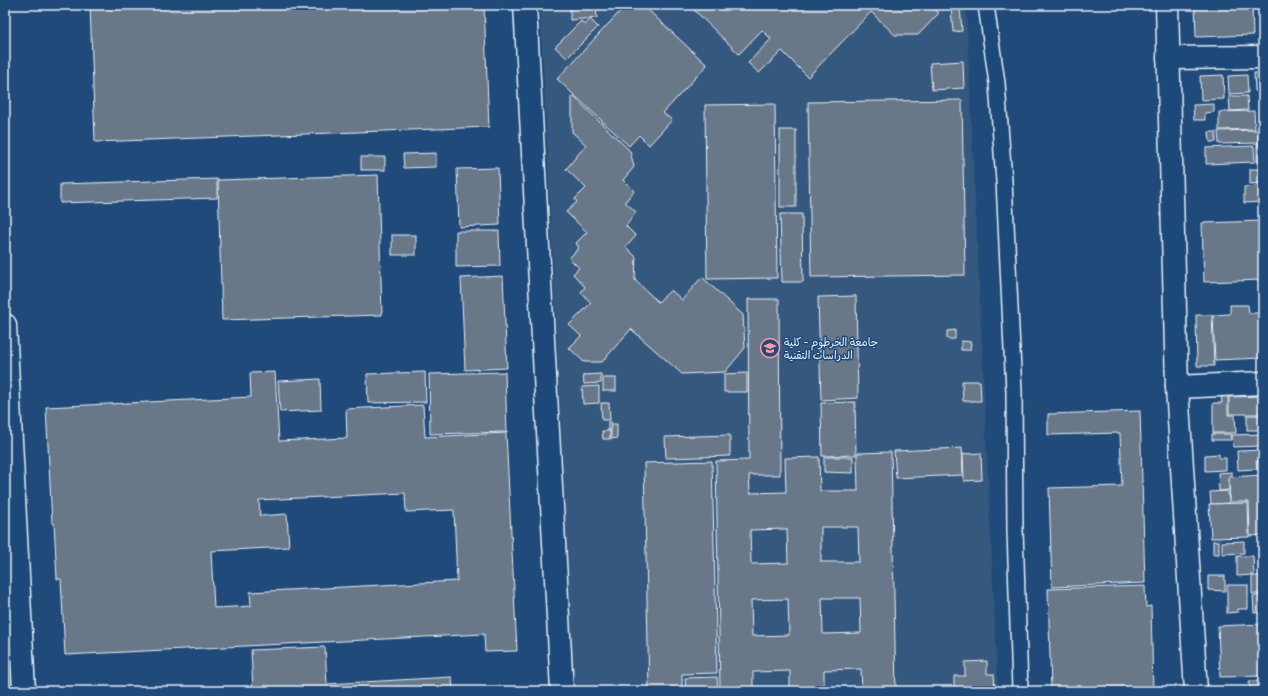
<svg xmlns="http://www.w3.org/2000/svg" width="1268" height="696" font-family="Pangolin,'Playpen Sans Arabic',sans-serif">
<rect width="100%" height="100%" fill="#1f4a7a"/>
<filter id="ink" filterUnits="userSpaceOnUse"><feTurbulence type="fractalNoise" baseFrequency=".025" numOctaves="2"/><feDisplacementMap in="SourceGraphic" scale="8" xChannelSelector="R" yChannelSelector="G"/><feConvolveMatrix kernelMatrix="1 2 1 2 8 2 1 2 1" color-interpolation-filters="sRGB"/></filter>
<g filter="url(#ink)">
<!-- built -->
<polygon fill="#35587e" points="540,5 966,5 998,691 574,691"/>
<!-- building -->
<g fill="#697888" stroke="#e8f1f8" fill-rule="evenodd">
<polygon points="90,5 484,5 489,127 95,142"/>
<polygon points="570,5 596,5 597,18 570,20"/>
<polygon points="626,5 649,5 646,8 707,65 663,113 672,120 649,145 639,135 629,146 557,79"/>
<polygon points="689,5 930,5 939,13 918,35 895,35 871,12 808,77 782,51 759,73 748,63 771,39 762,30 739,54"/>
<polygon points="1195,5 1252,5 1253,35 1196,37"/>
<polygon points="960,7 962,31 953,32 951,8"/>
<polygon points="590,19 598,27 567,58 555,47 581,21 585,25"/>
<polygon points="963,61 964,88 932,90 930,63"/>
<polygon points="1254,73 1263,73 1263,90 1255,91"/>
<polygon points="1223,75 1224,99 1201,100 1200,76"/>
<polygon points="1247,75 1248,93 1229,94 1228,76"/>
<polygon points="572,95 630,151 634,167 623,180 634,191 625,202 636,212 626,226 636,236 626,247 636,257 635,280 658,302 671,290 682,300 702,277 743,315 745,348 725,372 682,374 631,329 602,362 584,362 569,348 581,336 569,325 591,303 581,292 585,287 573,274 579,268 569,258 579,248 576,243 587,232 566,212 577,202 575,199 586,188 566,169 586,145 572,132"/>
<polygon points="1229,96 1247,96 1248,110 1230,111"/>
<polygon points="962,100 965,275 811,277 808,102"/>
<polygon points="775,104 777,278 707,279 705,105"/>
<polygon points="1214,104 1214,112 1205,113 1205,120 1194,120 1193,105"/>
<polygon points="1254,111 1255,129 1219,130 1219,112"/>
<rect x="780" y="130" width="16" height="77"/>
<polygon points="1258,130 1258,143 1219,144 1218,131"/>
<polygon points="1260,131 1263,131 1263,161 1257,161 1257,144 1260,144"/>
<polygon points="1209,132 1216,132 1216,142 1210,142"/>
<polygon points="1254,146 1255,162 1206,164 1206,148"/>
<polygon points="436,153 436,167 404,168 403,154"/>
<rect x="361" y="157" width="24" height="13"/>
<polygon points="498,168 500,225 459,227 457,169"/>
<polygon points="1250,169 1263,169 1263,183 1250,184"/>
<polygon points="378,175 382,315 222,320 218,180"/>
<polygon points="217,179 217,198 60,203 60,184"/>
<polygon points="1261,186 1262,202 1244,203 1244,187"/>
<polygon points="780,214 802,214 803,282 782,282"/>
<polygon points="1263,221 1263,280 1204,282 1202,223"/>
<polygon points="456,231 499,231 500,266 456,267"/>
<rect x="392" y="235" width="24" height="20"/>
<polygon points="503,276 507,368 465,370 461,278"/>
<polygon points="856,296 858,398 821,400 818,297"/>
<path d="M 748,299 L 779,299 L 780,475 L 749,475 L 750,493 L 786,492 L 785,458 L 819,457 L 820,491 L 858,491 L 857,453 L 891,452 L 896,691 L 862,691 L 861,669 L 824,670 L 824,691 L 790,691 L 790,671 L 753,672 L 753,691 L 720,691 L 716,461 L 749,460 ZM 821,527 L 858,527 L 859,562 L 821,562 ZM 787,529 L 788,563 L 751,564 L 750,530 ZM 822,598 L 860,598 L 861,633 L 823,634 ZM 788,599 L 789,635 L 752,636 L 751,600 Z"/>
<polygon points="1230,305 1248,305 1249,313 1261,313 1262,358 1215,360 1213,315 1230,314"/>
<polygon points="1196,315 1212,315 1214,366 1197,366"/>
<polygon points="955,330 955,339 947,339 947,331"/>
<polygon points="961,341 971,342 970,350 961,350"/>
<path d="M 275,372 L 279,441 L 347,438 L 346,409 L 423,405 L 425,437 L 506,433 L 517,651 L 485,652 L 484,634 L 65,655 L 61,579 L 57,579 L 54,523 L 52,523 L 46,407 L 251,397 L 250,373 ZM 405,493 L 406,512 L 454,510 L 457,581 L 250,592 L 251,606 L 214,608 L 211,551 L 289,547 L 287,514 L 260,516 L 259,500 Z"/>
<polygon points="425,372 426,402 368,403 367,374"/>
<polygon points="505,372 507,432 430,434 429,374"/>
<polygon points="747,373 747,392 724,392 724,374"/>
<polygon points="601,374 601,383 584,384 583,375"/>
<rect x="603" y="378" width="13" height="13"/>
<polygon points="320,379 321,410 280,412 278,381"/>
<polygon points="962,381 980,381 981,401 963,401"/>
<polygon points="599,386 599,403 583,404 582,387"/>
<polygon points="1221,396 1228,396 1228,415 1235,415 1236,433 1213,433 1213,403 1222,403"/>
<polygon points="1262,396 1262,414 1229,414 1229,397"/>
<polygon points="855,402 856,455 822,456 821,403"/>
<polygon points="601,403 609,403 610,420 602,420"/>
<polygon points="1140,411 1145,583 1052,587 1049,488 1122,486 1120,433 1048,435 1048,414"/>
<rect x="1247" y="415" width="16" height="15"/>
<rect x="608" y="422" width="3" height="8"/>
<polygon points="611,424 617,424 617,438 611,439"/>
<polygon points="602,431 610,431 610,439 603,439"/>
<polygon points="1212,434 1230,434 1231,440 1212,440"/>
<polygon points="1263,434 1263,446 1233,447 1232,435"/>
<polygon points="730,435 730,456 666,458 665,437"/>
<polygon points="962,448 963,475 896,478 894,451"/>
<polygon points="1263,450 1263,461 1256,461 1257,469 1238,470 1237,451"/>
<polygon points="981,453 982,480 964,481 963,454"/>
<polygon points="1219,454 1219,458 1226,458 1226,470 1205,471 1205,455"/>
<polygon points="824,457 853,457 853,473 824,472"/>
<polygon points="712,461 717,673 682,674 682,691 649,691 644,463"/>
<polygon points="1257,462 1263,462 1263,469 1257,470"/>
<polygon points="1232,472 1232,476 1229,476 1229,490 1219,491 1218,473"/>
<polygon points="1263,475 1263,535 1250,536 1249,502 1230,502 1229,477"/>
<polygon points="1228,491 1229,503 1211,504 1210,492"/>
<polygon points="1248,503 1249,537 1211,538 1209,504"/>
<rect x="1213" y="541" width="6" height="13"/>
<polygon points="1244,541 1244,553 1222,554 1222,542"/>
<polygon points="1237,556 1253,556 1254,575 1237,576"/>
<polygon points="1208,576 1225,576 1225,591 1208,590"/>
<rect x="1252" y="576" width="11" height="18"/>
<polygon points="1227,585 1248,585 1248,609 1238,609 1238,612 1227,613"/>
<polygon points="1145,586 1146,607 1151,606 1153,691 1126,691 1126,687 1087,689 1087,691 1051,691 1048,589"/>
<polygon points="1263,595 1263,612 1254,613 1253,596"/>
<polygon points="1263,624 1263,676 1220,677 1218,626"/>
<polygon points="325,647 327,684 452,677 453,691 253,691 251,650"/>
<polygon points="987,661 987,674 994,674 995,691 954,691 954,676 965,676 965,662"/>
<polygon points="717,677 718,691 686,691 685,678"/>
<polygon points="1249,681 1263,681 1263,691 1250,691"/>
<polygon points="521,689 521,691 482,691"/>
</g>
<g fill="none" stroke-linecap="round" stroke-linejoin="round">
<!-- lane casing -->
<g stroke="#e8f1f8" stroke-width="18">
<polyline id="lane" points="986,5 997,83 1004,181 1014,392 1015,529 1020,691"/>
</g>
<!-- street casing -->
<g stroke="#e8f1f8" stroke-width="25">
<g id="street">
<polyline points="525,5 562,691"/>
<polyline points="1167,5 1177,387 1196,691"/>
<polyline points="1168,58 1263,57"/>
<polyline points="1177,387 1263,383"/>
</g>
</g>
<!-- secondary casing -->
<g stroke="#e8f1f8" stroke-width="25">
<polyline id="secondary" points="5,325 24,691"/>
</g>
<!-- lane -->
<use href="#lane" stroke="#1f4a7a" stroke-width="15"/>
<!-- street -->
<use href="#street" stroke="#1f4a7a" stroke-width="22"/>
<!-- secondary -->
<use href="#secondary" stroke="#1f4a7a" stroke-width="22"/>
</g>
</g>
<!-- icons -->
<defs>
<g id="university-ring" transform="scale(1)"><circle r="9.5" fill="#1f4a7a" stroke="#ff9aa2" stroke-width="1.5"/><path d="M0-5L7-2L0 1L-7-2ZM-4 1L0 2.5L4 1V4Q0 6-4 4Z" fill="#ff9aa2"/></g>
</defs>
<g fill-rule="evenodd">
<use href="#university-ring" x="770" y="348"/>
</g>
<g text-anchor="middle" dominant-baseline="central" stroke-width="3" stroke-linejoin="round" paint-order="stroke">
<!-- poi labels -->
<g font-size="11" fill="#e8f1f8" stroke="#1f4a7a" text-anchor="start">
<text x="784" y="342">جامعة الخرطوم - كلية<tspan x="784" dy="13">الدراسات التقنية</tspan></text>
</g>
</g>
<!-- margin -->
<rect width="1268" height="696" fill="none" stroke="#1f4a7a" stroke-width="20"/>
<rect x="10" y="10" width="1248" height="676" fill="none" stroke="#e8f1f8" stroke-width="1.5" filter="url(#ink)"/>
</svg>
